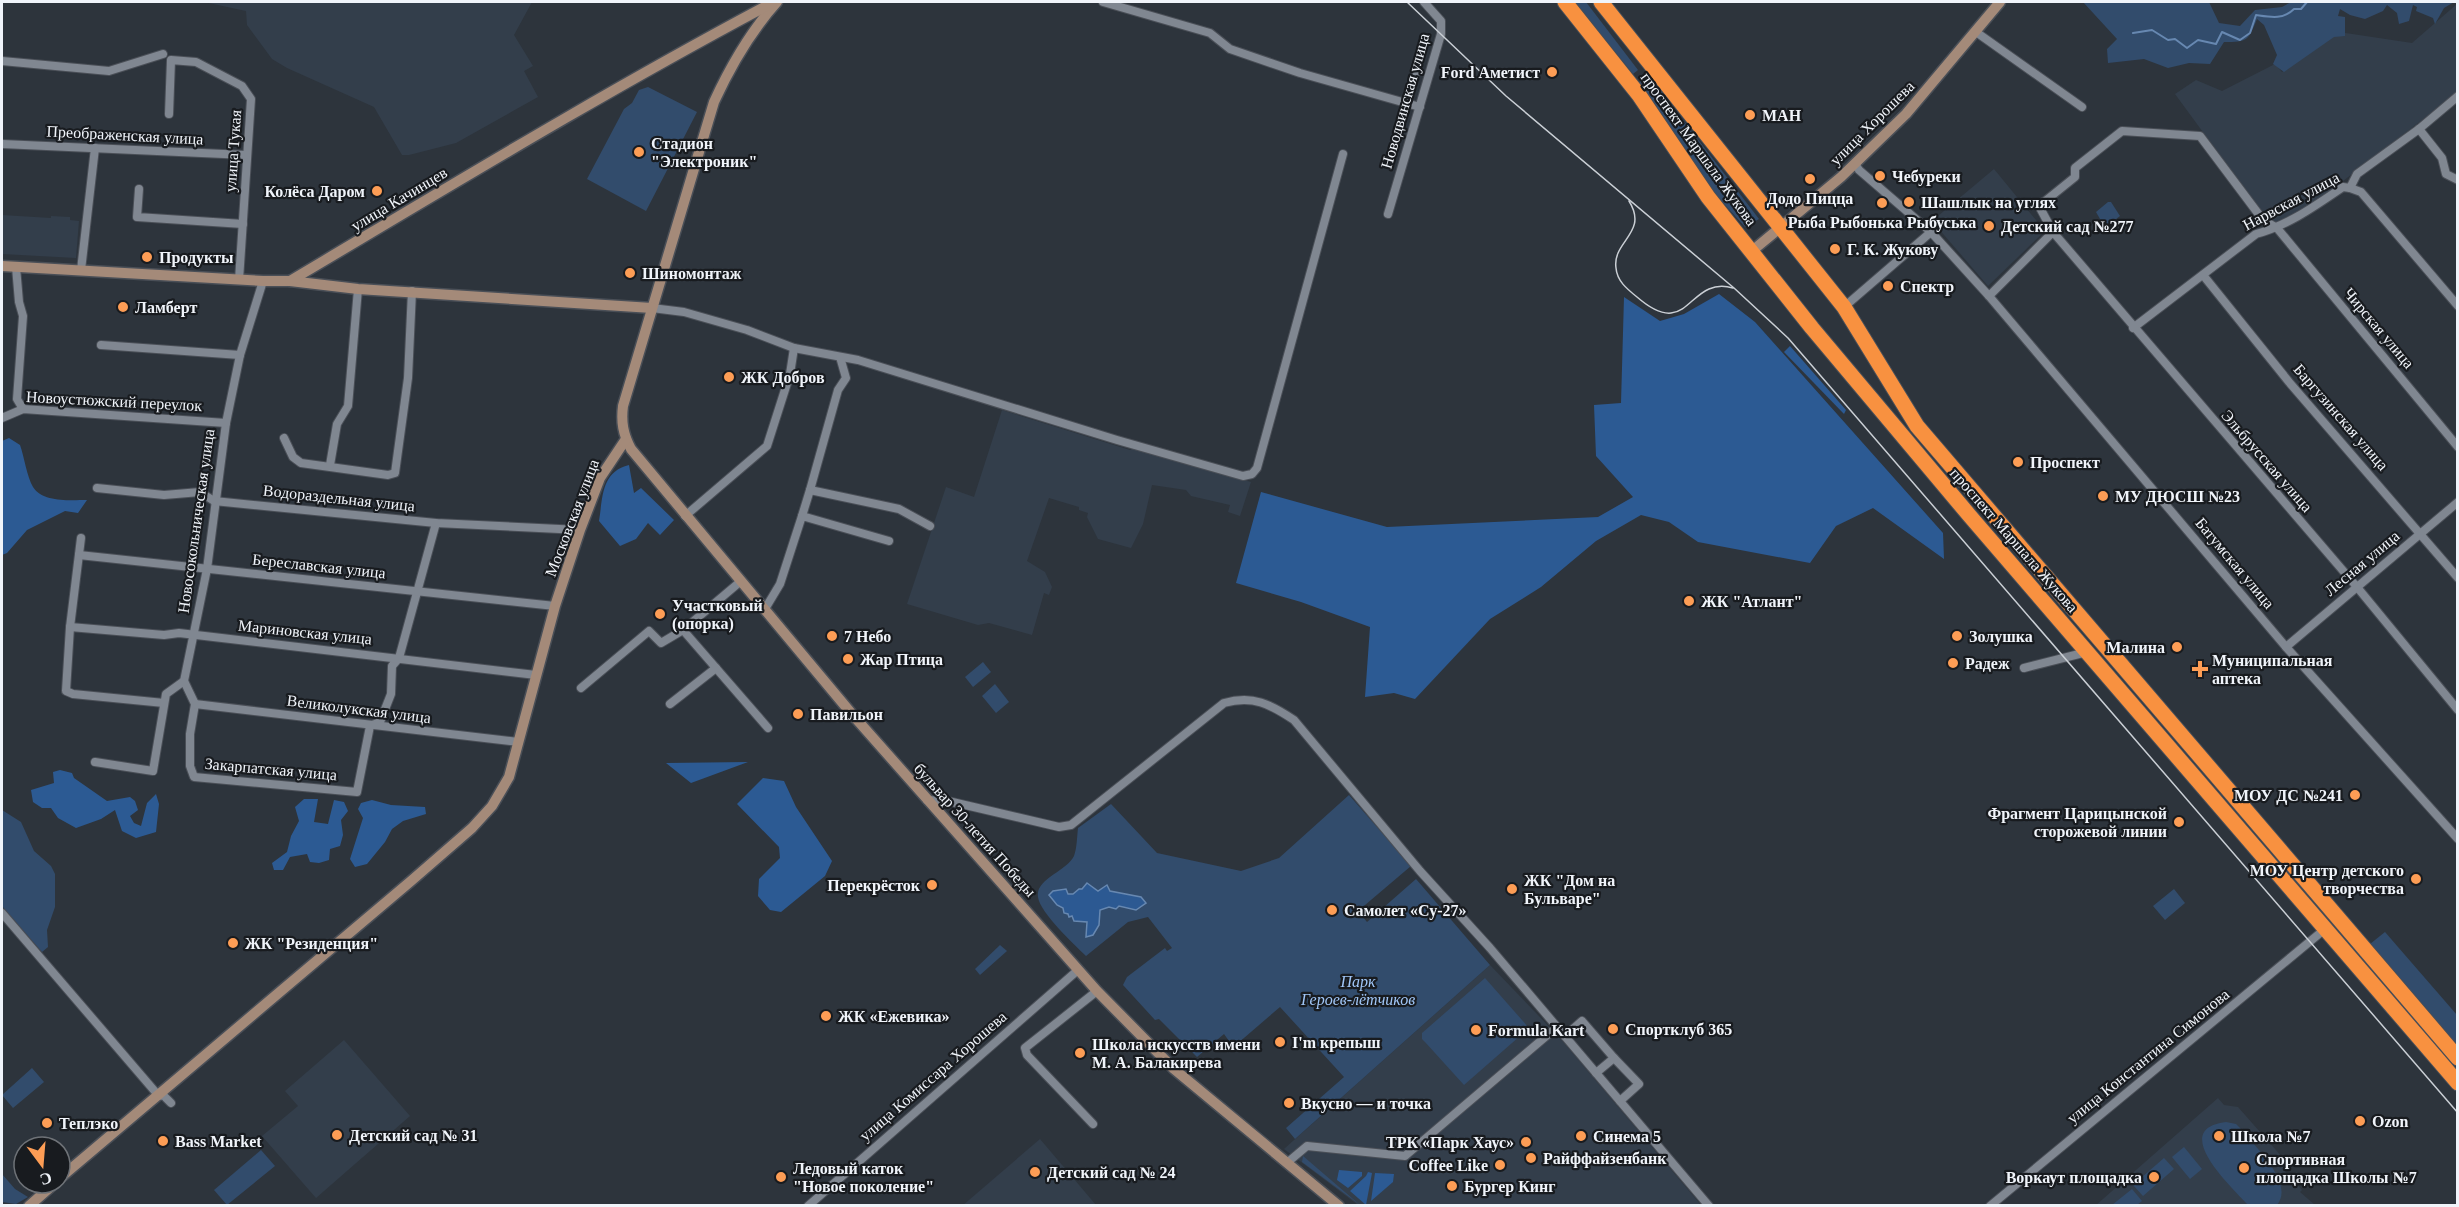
<svg xmlns="http://www.w3.org/2000/svg" width="2459" height="1207" font-family="Georgia,serif">
<rect width="100%" height="100%" fill="#2d343c"/>
<!-- built -->
<g fill="#333e4b">
<polygon points="204,2 532,2 514,35 533,66 524,71 538,97 456,143 409,155 402,155 374,107 287,68 272,59 247,25 246,11"/>
<polygon points="2457,4 2457,93 2308,208 2271,225 2175,94 2196,80 2222,91 2275,64 2282,72 2339,32 2412,43"/>
<polygon points="1994,169 2045,231 1988,286 1932,221"/>
<polygon points="2,215 51,218 51,216 70,217 70,220 79,221 76,258 2,254"/>
<polygon points="1002,410 1130,450 1134,448 1251,482 1240,516 1228,512 1230,505 1191,496 1186,490 1152,485 1143,524 1131,548 1098,539 1087,517 1088,513 1079,510 1079,507 1049,498 1027,561 1045,572 1052,587 1049,595 1044,593 1032,635 989,623 978,625 907,604 946,487 974,497"/>
<polygon points="1490,965 1559,1037 1701,1205 1358,1205 1284,1149"/>
<polygon points="344,1040 410,1116 316,1198 262,1136 298,1106 285,1091"/>
<polygon points="2218,1098 2224,1105 2238,1107 2289,1165 2284,1170 2302,1190 2300,1192 2315,1205 2095,1206"/>
<polygon points="1040,1139 1096,1205 962,1206"/>
</g>
<!-- green -->
<g fill="#324c6c">
<polygon points="1575,2 1586,2 1638,70 1633,74"/>
<path d="M 2083,2 L 2209,2 L 2219,23 L 2240,26 L 2255,10 L 2282,7 L 2291,2 L 2454,2 L 2444,8 L 2435,24 L 2433,18 L 2416,11 L 2417,7 L 2413,5 L 2409,21 L 2399,24 L 2397,13 L 2387,5 L 2383,11 L 2365,19 L 2350,15 L 2340,9 L 2338,16 L 2345,17 L 2345,36 L 2334,37 L 2284,72 L 2273,64 L 2277,55 L 2264,25 L 2257,19 C 2248,41 2248,42 2224,42 L 2210,64 L 2189,63 L 2168,68 L 2144,59 L 2108,63 L 2107,49 L 2117,39 Z"/>
<polygon points="1643,79 1650,88 1660,90 1759,219 1745,227 1717,196 1638,83"/>
<polygon points="648,87 697,112 646,211 587,179 624,109 632,103 639,90"/>
<polygon points="2108,202 2111,202 2120,216 2107,226 2104,226 2096,212"/>
<polygon points="983,662 991,672 973,687 965,677"/>
<polygon points="995,684 1009,702 996,713 982,696"/>
<path d="M 1349,795 L 1411,866 L 1358,911 L 1367,922 L 1416,879 L 1490,965 L 1295,1139 L 1286,1128 L 1344,1077 L 1280,1007 L 1237,1044 L 1229,1041 L 1224,1034 L 1197,1057 L 1159,1019 L 1155,1020 L 1123,985 L 1127,977 L 1165,948 L 1167,951 L 1172,948 L 1148,917 L 1128,922 L 1086,956 C 1074,944 1040,913 1038,897 C 1035,879 1067,871 1074,856 C 1077,848 1077,836 1078,828 L 1111,804 L 1157,853 L 1241,871 L 1279,858 Z"/>
<polygon points="2,810 21,822 34,851 51,866 55,874 55,907 47,930 48,947 42,952 2,906"/>
<polygon points="2174,889 2185,903 2165,920 2153,906"/>
<polygon points="2385,932 2457,1015 2457,1045 2370,944"/>
<polygon points="1000,945 1007,951 980,975 975,969"/>
<polygon points="1485,978 1529,1028 1464,1085 1425,1042 1422,1039 1422,1033"/>
<polygon points="32,1068 44,1082 13,1108 2,1095"/>
<path d="M 2226,1122 L 2236,1124 L 2240,1128 C 2255,1147 2295,1183 2277,1205 L 2248,1205 C 2232,1187 2168,1129 2226,1122 Z"/>
<polygon points="2184,1147 2202,1169 2190,1179 2172,1157"/>
<polygon points="261,1150 275,1166 227,1205 214,1190"/>
<polygon points="1303,1156 1360,1205 1302,1162"/>
<polygon points="2164,1158 2174,1169 2143,1196 2133,1185"/>
<polygon points="2,1174 15,1189 28,1197 16,1204 2,1202"/>
<polygon points="2132,1189 2142,1201 2137,1205 2112,1205"/>
</g>
<!-- forest -->
<g fill="#2c5a93">
<polygon points="1719,294 1755,322 1943,533 1944,559 1873,508 1836,526 1810,563 1698,542 1669,522 1641,515 1596,541 1541,587 1490,619 1415,699 1394,693 1365,697 1370,627 1301,602 1236,583 1261,492 1387,527 1598,517 1633,497 1596,456 1594,405 1621,403 1624,297 1660,321 1684,314"/>
<polygon points="1790,346 1846,410 1844,414 1784,352"/>
<path d="M 9,438 L 20,445 C 24,456 27,477 33,487 C 43,503 71,500 87,500 L 78,513 L 65,511 L 27,530 L 7,553 L 2,555 L 2,441 Z"/>
<path d="M 629,465 L 634,493 L 641,488 L 674,520 L 660,535 L 648,523 L 636,539 L 620,546 L 599,521 C 603,497 601,472 629,465 Z"/>
<polygon points="748,762 691,783 666,763"/>
<polygon points="60,770 72,773 74,778 107,801 130,797 135,801 138,810 130,816 134,823 141,826 147,803 156,794 159,804 156,832 136,838 122,831 115,810 101,819 76,828 58,818 51,808 42,808 33,802 31,790 54,783 53,772"/>
<polygon points="763,778 784,781 796,807 832,861 825,876 781,912 770,910 758,896 759,879 780,858 779,847 737,804"/>
<polygon points="304,799 318,799 314,822 328,824 334,800 344,802 348,811 341,820 343,835 340,846 330,849 329,860 319,863 310,862 307,854 290,857 283,870 274,870 272,863 287,852 291,836 299,821 295,807"/>
<polygon points="372,800 391,805 425,807 426,814 403,821 392,829 385,842 367,864 355,867 350,859 363,818 358,809 361,803"/>
<polygon points="1339,1170 1362,1172 1362,1176 1348,1188 1337,1180"/>
<polygon points="1368,1172 1372,1173 1366,1205 1350,1191 1366,1176"/>
<polygon points="1375,1173 1394,1174 1393,1182 1371,1201"/>
</g>
<!-- water -->
<polygon fill="#2c5992" stroke="#6788b1" stroke-width="1.5" points="1087,883 1098,891 1107,885 1110,891 1141,897 1146,903 1136,910 1119,906 1116,909 1109,907 1100,910 1099,925 1093,935 1086,937 1087,922 1074,921 1072,916 1069,917 1068,914 1064,913 1063,908 1057,905 1049,895 1053,891 1066,889 1068,894 1073,894 1079,889 1082,889"/>
<g fill="none" stroke-linecap="round" stroke-linejoin="round">
<!-- stream -->
<path stroke="#6788b1" stroke-width="2" d="M 2133,33 L 2152,30 L 2168,40 L 2175,39 L 2187,48 L 2198,40 L 2216,44 L 2222,32 L 2240,40 L 2250,33 L 2256,15 C 2270,17 2283,20 2294,9 L 2301,9 L 2307,2"/>
<!-- street casing -->
<g stroke="#4a4f57" stroke-width="10">
<g id="street">
<polyline points="1103,2 1210,33 1230,49 1300,73 1420,107"/>
<polyline points="1976,32 2082,107"/>
<polyline points="2,61 109,71 163,54"/>
<polyline points="1407,103 1422,50"/>
<polyline points="169,114 171,60 196,62 242,86 251,99 239,280"/>
<polyline points="2419,129 2442,158 2446,174 2458,180"/>
<polyline points="2,144 246,155"/>
<polyline points="1859,160 1855,164 1859,170 1931,232 1989,296 2286,647 2458,839"/>
<polyline points="2350,188 2361,192 2458,306"/>
<polyline points="139,189 137,217 243,224"/>
<polyline points="1388,214 1441,34 1441,21 1424,2"/>
<polyline points="16,267 19,302 23,316 17,399 23,409"/>
<polyline points="81,270 95,148"/>
<polyline points="2203,275 2289,382 2458,578"/>
<polyline points="263,281 240,355 226,423 207,569 184,681 195,704 190,734 190,766 194,777 357,792 370,726 380,722 391,694 392,666 399,658 436,523"/>
<polyline points="1989,296 2053,232"/>
<polyline points="1844,307 1931,232"/>
<polyline points="652,308 684,312 747,330 794,348 858,360 1117,440 1243,476 1252,474 1257,468 1343,154"/>
<path d="M 2133,328 L 2256,234 C 2289,225 2315,206 2343,187 L 2350,188 L 2357,174 L 2419,129 L 2458,96"/>
<polyline points="101,345 240,355"/>
<polyline points="840,357 846,378 838,390 810,490 899,509 930,526"/>
<polyline points="2,418 23,409 226,423"/>
<polyline points="284,438 293,457 301,463 388,475 395,473 408,378 412,291"/>
<polyline points="2458,447 2277,228 2263,220 2200,136 2122,131 2075,168 2075,177 2039,206 2053,232 2357,587 2458,710"/>
<polyline points="330,465 337,424 348,406 358,289"/>
<polyline points="97,488 164,495 200,492 214,501 436,523 580,530"/>
<polyline points="685,516 767,446 790,374 794,348"/>
<polyline points="802,516 810,490"/>
<polyline points="81,538 70,627 66,691 73,694 164,703"/>
<polyline points="79,555 555,606"/>
<polyline points="741,581 683,630 768,728"/>
<polyline points="765,609 780,584 802,516 889,541"/>
<polyline points="70,627 164,635 179,633 536,675"/>
<polyline points="2286,647 2458,502"/>
<polyline points="2024,668 2087,652"/>
<polyline points="581,688 649,631 661,643 683,630"/>
<polyline points="195,704 519,742"/>
<polyline points="670,704 716,668"/>
<polyline points="95,762 153,771 166,694 184,681"/>
<path d="M 927,800 L 948,801 L 1059,827 L 1071,825 L 1224,703 C 1253,695 1270,704 1294,720 L 1420,871 L 1490,948 L 1709,1206"/>
<polyline points="2,913 158,1095 164,1096 171,1103"/>
<polyline points="1565,1036 1582,1021 1614,1058 1596,1073"/>
<polyline points="1614,1058 1639,1084 1620,1101"/>
<polyline points="1093,1124 1027,1055 1025,1048 1097,991"/>
<polyline points="1288,1162 1307,1146 1405,1156 1557,1027"/>
<polyline points="808,1206 1078,970"/>
<polyline points="1990,1206 2325,929"/>
</g>
</g>
<!-- secondary casing -->
<g stroke="#4a4f57" stroke-width="13">
<g id="secondary">
<path d="M 777,2 C 750,32 731,65 714,102 L 623,406 C 621,422 623,434 631,449 L 851,713 L 1097,991 L 1174,1069 L 1339,1206"/>
<polyline points="1752,251 1841,177 1906,114 2000,2"/>
<polyline points="2,266 263,281 290,281 358,289 652,308"/>
<path d="M 290,281 C 450,186 608,90 772,3"/>
<polyline points="60,1178 411,881 472,828 492,806 509,777 555,606 580,530 600,478 626,439"/>
<polyline points="29,1206 55,1183"/>
</g>
</g>
<!-- highway casing -->
<g stroke="#4a4f57" stroke-width="17">
<g id="highway">
<polyline points="1565,2 1639,95 1708,197 1812,328 1969,515 2458,1083"/>
<polyline points="1601,2 1844,307 1917,426 2458,1058"/>
</g>
</g>
<!-- street -->
<use href="#street" stroke="#808791" stroke-width="8"/>
<!-- secondary -->
<use href="#secondary" stroke="#a48a79" stroke-width="10"/>
<!-- highway -->
<use href="#highway" stroke="#f89140" stroke-width="15"/>
<!-- tram -->
<g stroke="#cacfd5" stroke-width="1.5">
<polyline points="1407,2 1506,96 1734,288 1788,338 2458,1113"/>
<path d="M 1629,201 C 1649,233 1612,241 1616,268 C 1617,281 1627,289 1637,297 C 1690,343 1687,275 1733,288"/>
</g>
</g>
<!-- markers -->
<g fill="#fd9d55" stroke="#181b1f" stroke-width="2">
<circle cx="1552" cy="72" r="6"/>
<circle cx="1750" cy="115" r="6"/>
<circle cx="639" cy="152" r="6"/>
<circle cx="1880" cy="176" r="6"/>
<circle cx="1810" cy="179" r="6"/>
<circle cx="377" cy="191" r="6"/>
<circle cx="1909" cy="202" r="6"/>
<circle cx="1882" cy="203" r="6"/>
<circle cx="1989" cy="226" r="6"/>
<circle cx="1835" cy="249" r="6"/>
<circle cx="147" cy="257" r="6"/>
<circle cx="630" cy="273" r="6"/>
<circle cx="1888" cy="286" r="6"/>
<circle cx="123" cy="307" r="6"/>
<circle cx="729" cy="377" r="6"/>
<circle cx="2018" cy="462" r="6"/>
<circle cx="2103" cy="496" r="6"/>
<circle cx="1689" cy="601" r="6"/>
<circle cx="660" cy="614" r="6"/>
<circle cx="832" cy="636" r="6"/>
<circle cx="1957" cy="636" r="6"/>
<circle cx="2177" cy="647" r="6"/>
<circle cx="848" cy="659" r="6"/>
<circle cx="1953" cy="663" r="6"/>
<path d="M2197 660h6v6h6v6h-6v6h-6v-6h-6v-6h6z"/>
<circle cx="798" cy="714" r="6"/>
<circle cx="2355" cy="795" r="6"/>
<circle cx="2179" cy="822" r="6"/>
<circle cx="2416" cy="879" r="6"/>
<circle cx="932" cy="885" r="6"/>
<circle cx="1512" cy="889" r="6"/>
<circle cx="1332" cy="910" r="6"/>
<circle cx="233" cy="943" r="6"/>
<circle cx="826" cy="1016" r="6"/>
<circle cx="1613" cy="1029" r="6"/>
<circle cx="1476" cy="1030" r="6"/>
<circle cx="1280" cy="1042" r="6"/>
<circle cx="1080" cy="1053" r="6"/>
<circle cx="1289" cy="1103" r="6"/>
<circle cx="2360" cy="1121" r="6"/>
<circle cx="47" cy="1123" r="6"/>
<circle cx="337" cy="1135" r="6"/>
<circle cx="1581" cy="1136" r="6"/>
<circle cx="2219" cy="1136" r="6"/>
<circle cx="163" cy="1141" r="6"/>
<circle cx="1526" cy="1142" r="6"/>
<circle cx="1531" cy="1158" r="6"/>
<circle cx="1500" cy="1165" r="6"/>
<circle cx="2244" cy="1168" r="6"/>
<circle cx="1035" cy="1172" r="6"/>
<circle cx="781" cy="1177" r="6"/>
<circle cx="2154" cy="1177" r="6"/>
<circle cx="1452" cy="1186" r="6"/>
</g>
<g text-anchor="middle" dominant-baseline="central" stroke-width="4.5" stroke-linejoin="round" paint-order="stroke">
<!-- poi labels -->
<g font-size="16" font-weight="bold" fill="#f0f4fa" stroke="#181b1f" text-anchor="start">
<text x="1540" y="72" text-anchor="end">Ford Аметист</text>
<text x="1762" y="115">МАН</text>
<text x="651" y="143">Стадион<tspan x="651" dy="18">"Электроник"</tspan></text>
<text x="1892" y="176">Чебуреки</text>
<text x="365" y="191" text-anchor="end">Колёса Даром</text>
<text x="1810" y="198" text-anchor="middle">Додо Пицца</text>
<text x="1921" y="202">Шашлык на углях</text>
<text x="1882" y="222" text-anchor="middle">Рыба Рыбонька Рыбуська</text>
<text x="2001" y="226">Детский сад №277</text>
<text x="1847" y="249">Г. К. Жукову</text>
<text x="159" y="257">Продукты</text>
<text x="642" y="273">Шиномонтаж</text>
<text x="1900" y="286">Спектр</text>
<text x="135" y="307">Ламберт</text>
<text x="741" y="377">ЖК Добров</text>
<text x="2030" y="462">Проспект</text>
<text x="2115" y="496">МУ ДЮСШ №23</text>
<text x="1701" y="601">ЖК "Атлант"</text>
<text x="672" y="605">Участковый<tspan x="672" dy="18">(опорка)</tspan></text>
<text x="844" y="636">7 Небо</text>
<text x="1969" y="636">Золушка</text>
<text x="2165" y="647" text-anchor="end">Малина</text>
<text x="860" y="659">Жар Птица</text>
<text x="2212" y="660">Муниципальная<tspan x="2212" dy="18">аптека</tspan></text>
<text x="1965" y="663">Радеж</text>
<text x="810" y="714">Павильон</text>
<text x="2343" y="795" text-anchor="end">МОУ ДС №241</text>
<text x="2167" y="813" text-anchor="end">Фрагмент Царицынской<tspan x="2167" dy="18">сторожевой линии</tspan></text>
<text x="2404" y="870" text-anchor="end">МОУ Центр детского<tspan x="2404" dy="18">творчества</tspan></text>
<text x="1524" y="880">ЖК "Дом на<tspan x="1524" dy="18">Бульваре"</tspan></text>
<text x="920" y="885" text-anchor="end">Перекрёсток</text>
<text x="1344" y="910">Самолет «Су-27»</text>
<text x="245" y="943">ЖК "Резиденция"</text>
<text x="838" y="1016">ЖК «Ежевика»</text>
<text x="1625" y="1029">Спортклуб 365</text>
<text x="1488" y="1030">Formula Kart</text>
<text x="1292" y="1042">I'm крепыш</text>
<text x="1092" y="1044">Школа искусств имени<tspan x="1092" dy="18">М. А. Балакирева</tspan></text>
<text x="1301" y="1103">Вкусно — и точка</text>
<text x="2372" y="1121">Ozon</text>
<text x="59" y="1123">Теплэко</text>
<text x="349" y="1135">Детский сад № 31</text>
<text x="1593" y="1136">Синема 5</text>
<text x="2231" y="1136">Школа №7</text>
<text x="175" y="1141">Bass Market</text>
<text x="1514" y="1142" text-anchor="end">ТРК «Парк Хаус»</text>
<text x="1543" y="1158">Райффайзенбанк</text>
<text x="2256" y="1159">Спортивная<tspan x="2256" dy="18">площадка Школы №7</tspan></text>
<text x="1488" y="1165" text-anchor="end">Coffee Like</text>
<text x="793" y="1168">Ледовый каток<tspan x="793" dy="18">"Новое поколение"</tspan></text>
<text x="1047" y="1172">Детский сад № 24</text>
<text x="2142" y="1177" text-anchor="end">Воркаут площадка</text>
<text x="1464" y="1186">Бургер Кинг</text>
</g>
<!-- street labels -->
<g font-size="16" fill="#f0f4fa" stroke="#181b1f">
<text transform="translate(1405 101) rotate(-74)">Новодвинская улица</text>
<text transform="translate(1872 123) rotate(-45)">улица Хорошева</text>
<text transform="translate(125 135) rotate(3)">Преображенская улица</text>
<text transform="translate(1699 149) rotate(54)">проспект Маршала Жукова</text>
<text transform="translate(233 151) rotate(-86)">улица Тукая</text>
<text transform="translate(399 199) rotate(-31)">улица Качинцев</text>
<text transform="translate(2291 201) rotate(-28)">Нарвская улица</text>
<text transform="translate(2379 328) rotate(50)">Чирская улица</text>
<text transform="translate(114 401) rotate(3)">Новоустюжский переулок</text>
<text transform="translate(2341 417) rotate(49)">Баргузинская улица</text>
<text transform="translate(2267 461) rotate(49)">Эльбрусская улица</text>
<text transform="translate(339 498) rotate(6)">Водораздельная улица</text>
<text transform="translate(572 518) rotate(-69)">Московская улица</text>
<text transform="translate(196 521) rotate(-82)">Новосокольническая улица</text>
<text transform="translate(2014 540) rotate(49)">проспект Маршала Жукова</text>
<text transform="translate(2235 563) rotate(50)">Батумская улица</text>
<text transform="translate(2362 563) rotate(-40)">Лесная улица</text>
<text transform="translate(319 566) rotate(6)">Береславская улица</text>
<text transform="translate(305 632) rotate(6)">Мариновская улица</text>
<text transform="translate(359 709) rotate(7)">Великолукская улица</text>
<text transform="translate(271 769) rotate(5)">Закарпатская улица</text>
<text transform="translate(975 830) rotate(48)">бульвар 30-летия Победы</text>
<text transform="translate(2148 1056) rotate(-39)">улица Константина Симонова</text>
<text transform="translate(933 1076) rotate(-41)">улица Комиссара Хорошева</text>
</g>
<!-- park labels -->
<g font-size="16" font-style="italic" fill="#a1c7f8" stroke="#181b1f">
<text x="1358" y="981">Парк<tspan x="1358" dy="18">Героев-лётчиков</tspan></text>
</g>
</g>
<!-- border -->
<rect width="2459" height="1207" fill="none" stroke="#f0f4fa" stroke-width="6"/>
<!-- north arrow -->
<g transform="translate(42 1165) rotate(164)"><circle r="28" fill="#181b1f" stroke="#6e7277" stroke-width="1.5"/>
<path d="M0-4.5L10 22L0 15L-10 22Z" fill="#fd9d55"/>
<text y="-9" font-size="16" font-weight="bold" text-anchor="middle" fill="#f0f4fa">С</text>
</g>
</svg>
